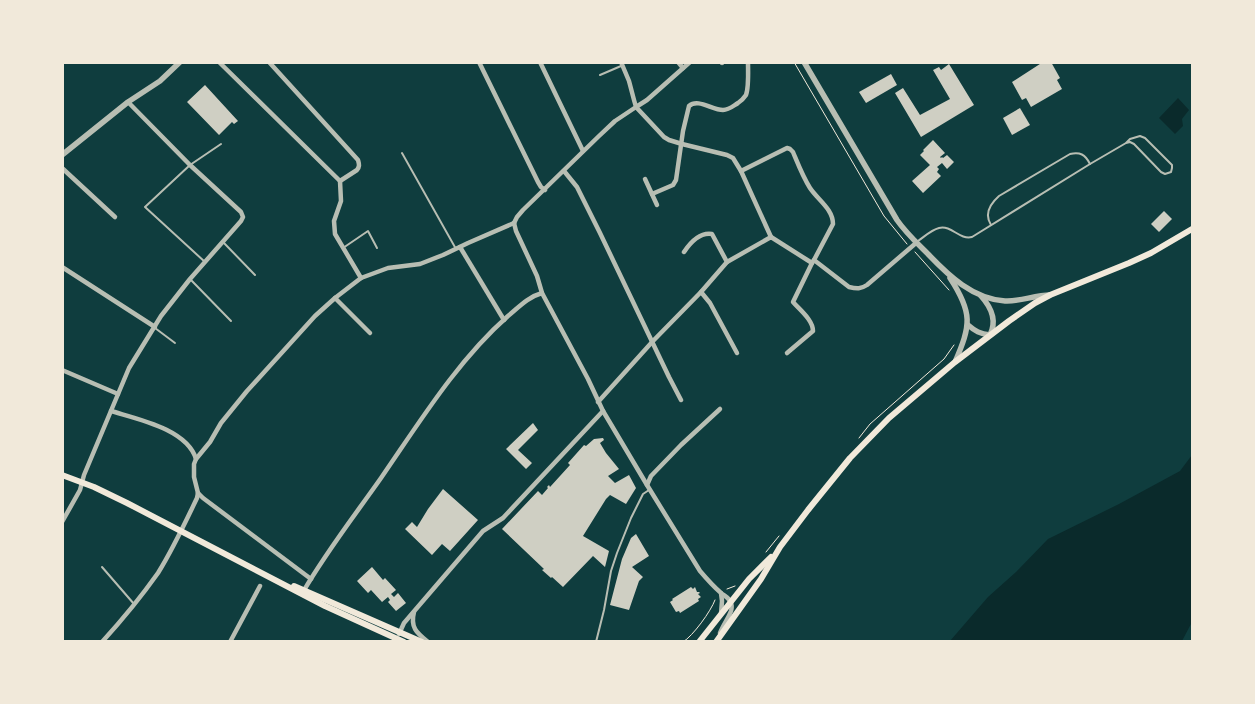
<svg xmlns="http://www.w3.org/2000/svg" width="1255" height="704" font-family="Helvetica,sans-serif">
<rect width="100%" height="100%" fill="#0f3d3e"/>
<!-- water -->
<g fill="#0a2a2b">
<polygon points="1178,98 1189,110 1182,119 1183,126 1175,134 1159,118"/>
<polygon points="1192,455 1192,622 1182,641 950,641 988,597 1016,572 1048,539 1119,504 1180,471"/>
</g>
<!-- building -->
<g fill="#cfcfc3">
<polygon points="1043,62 1051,62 1060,78 1057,80 1062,89 1031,107 1026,98 1022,100 1012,82"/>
<polygon points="949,64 974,105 921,137 895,93 903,88 920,115 950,99 933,70 939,67 941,70"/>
<polygon points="891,74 897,85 866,103 859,92"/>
<polygon points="205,85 238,121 234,124 232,122 219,135 187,102"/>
<polygon points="1020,108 1030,125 1012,135 1003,118"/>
<polygon points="933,140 945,153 940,157 941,158 942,157 943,158 947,155 954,162 947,169 942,163 937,167 939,169 937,172 941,176 923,193 912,181 930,165 920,155 924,151 923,150"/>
<polygon points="1164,211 1172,219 1159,232 1151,224"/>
<polygon points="533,423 538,430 518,450 532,463 526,469 506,449"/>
<polygon points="603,438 604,440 600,443 606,453 619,469 608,476 615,483 629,475 636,488 626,504 610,495 606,499 583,536 609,551 605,567 593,556 563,587 552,577 551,578 542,570 544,569 502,529 538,491 542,495 548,488 547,487 549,485 550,487 570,465 568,463 584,445 586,446 594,439"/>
<polygon points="443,489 478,520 450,551 442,544 432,555 405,529 412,522 417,527 428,509"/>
<polygon points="636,534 649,556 632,567 643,577 639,581 629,610 610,605 622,559 631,538"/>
<polygon points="372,567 383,580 385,578 396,590 391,594 394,597 398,593 406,603 396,611 388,602 390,600 388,597 382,602 371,590 368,593 357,581"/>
<polygon points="691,587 693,589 695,587 697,592 699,592 700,593 698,594 701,597 698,599 699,601 680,613 679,611 676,612 670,602 673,600 672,599"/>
</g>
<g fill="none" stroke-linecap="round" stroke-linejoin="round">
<!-- path -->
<g stroke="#f1e9da" stroke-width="1">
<polyline points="794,62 884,216 907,244"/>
<polyline points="915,252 949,290"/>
<polyline points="859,438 870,424 944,359 954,345"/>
<polyline points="766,552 779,536"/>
<polyline points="727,589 735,586"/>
<polyline points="667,642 669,642"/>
<path d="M 683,642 C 693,636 711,611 715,600"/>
</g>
<!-- service -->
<g stroke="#b8beb3" stroke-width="2">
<polyline points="600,75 621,66"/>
<polyline points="402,153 456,249"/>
<path d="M 991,225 C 984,214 990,204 999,196 L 1070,154 C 1080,152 1085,154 1090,164"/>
<path d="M 918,241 C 924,237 931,230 939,228 C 952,225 959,240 972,237 L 1090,164 L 1126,143 L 1130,139 L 1140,136 L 1145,138 L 1172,165 L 1172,168 L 1171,172 L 1165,174 L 1161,172 L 1134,144 L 1130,142 L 1126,143"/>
<polyline points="223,242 255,275"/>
<polyline points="343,248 368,231 377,248"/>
<polyline points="205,262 145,207 190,165 221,144"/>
<polyline points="191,280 231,321"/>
<polyline points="155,328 175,343"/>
<polyline points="102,567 134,604"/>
<polyline points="596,642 604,610 611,571 617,553 631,518 643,494 649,490"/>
</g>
<!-- minor -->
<g stroke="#b8beb3" stroke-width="4.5">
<polyline points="219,62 340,181"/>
<path d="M 269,62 L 358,160 C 359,164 360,166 357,170 L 340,181"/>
<polyline points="479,62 538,182 541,187 545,190"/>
<polyline points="540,62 583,151"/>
<polyline points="678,62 683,68"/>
<polyline points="690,62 647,100 636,107 664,137 669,140 682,144 727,155 733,158 741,171 771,237"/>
<polyline points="722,63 722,62"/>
<polyline points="62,168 115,217"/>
<polyline points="564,171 577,187 600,233 669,377 681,400"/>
<path d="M 741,171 L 787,148 L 790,149 L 793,152 C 798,164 803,177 810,188 C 818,200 833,209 833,224 L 814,260"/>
<polyline points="645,179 657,205"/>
<polyline points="340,181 341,201 334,221 335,234 361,278"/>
<path d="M 652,194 L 673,185 L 676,180 L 683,131 L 689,106 C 698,98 712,110 723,110 C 729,110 733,106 738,103 C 741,101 744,98 746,95 C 749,87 748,71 748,62"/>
<path d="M 514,223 L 516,231 L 537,276 L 542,293 L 588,379 L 603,411 L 647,485 L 700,571 C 706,578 713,586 720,592 C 724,596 729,597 731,603 C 732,606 732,608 731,611 C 728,619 723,625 720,633"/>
<polyline points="514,223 517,217 523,210 599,136 615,121 636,107 634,100 629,81 621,62"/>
<polyline points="460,247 504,320"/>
<path d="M 684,252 C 690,243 700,232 712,234 L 727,262"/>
<polyline points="62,267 155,327"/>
<polyline points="701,292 710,303 737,353"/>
<polyline points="335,298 370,333"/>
<path d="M 787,353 L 813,331 C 813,320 800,310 793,302 L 812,263"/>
<polyline points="62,370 118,394"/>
<path d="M 598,402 L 653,341 L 701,292 L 727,262 L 771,237 L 812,263 L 814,260 L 849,287 C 857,289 861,289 867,285 L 916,243"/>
<path d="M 111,411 C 137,419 187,429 196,459"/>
<polyline points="647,485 651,476 681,445 720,409"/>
<polyline points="198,493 203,498 311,579"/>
<polyline points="62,522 80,490 84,475 129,368 161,316 190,279 241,221 243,217 241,212 190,165 128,102"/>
<path d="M 303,592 C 326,552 355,515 381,478 C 419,423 457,361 508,316 C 519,307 528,297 542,293"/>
<polyline points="721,593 722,601 721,614"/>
<path d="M 414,612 C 410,628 417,633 428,642"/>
<polyline points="399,634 404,623 483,531 503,518 603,411"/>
<path d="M 102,642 C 122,620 141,597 158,573 C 173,549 185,523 197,498 L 198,493 L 194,477 L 194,464 L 196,459 L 210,442 L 221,423 L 247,391 L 315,316 L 335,298 L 361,278 L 388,268 L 420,264 L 443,255 L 468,243 L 514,223"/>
<polyline points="230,642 260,586"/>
</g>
<!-- tertiary -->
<g stroke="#b8beb3" stroke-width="5.5">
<path d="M 804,62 L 897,220 C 906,233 917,243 928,254 C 949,276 973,299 1005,301 C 1019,302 1035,295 1050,295"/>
<polyline points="62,155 128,102 160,81 180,62"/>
<path d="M 950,278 C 973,313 971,325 955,362"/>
<path d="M 968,325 C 975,331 980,334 990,335 C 997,321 991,307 981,296"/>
</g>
<!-- secondary -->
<g stroke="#f1e9da" stroke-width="6">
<polyline points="62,475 94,487 127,503 325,606 404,642"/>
<polyline points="294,586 422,642"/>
<polyline points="699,642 749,579 771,557"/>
<polyline points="716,642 761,579 780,547 808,510 850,458 889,418 955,362 1009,321 1035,303 1050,295 1129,263 1151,253 1192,229"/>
</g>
</g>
<!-- border -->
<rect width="1255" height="704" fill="none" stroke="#f1e9da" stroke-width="128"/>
</svg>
